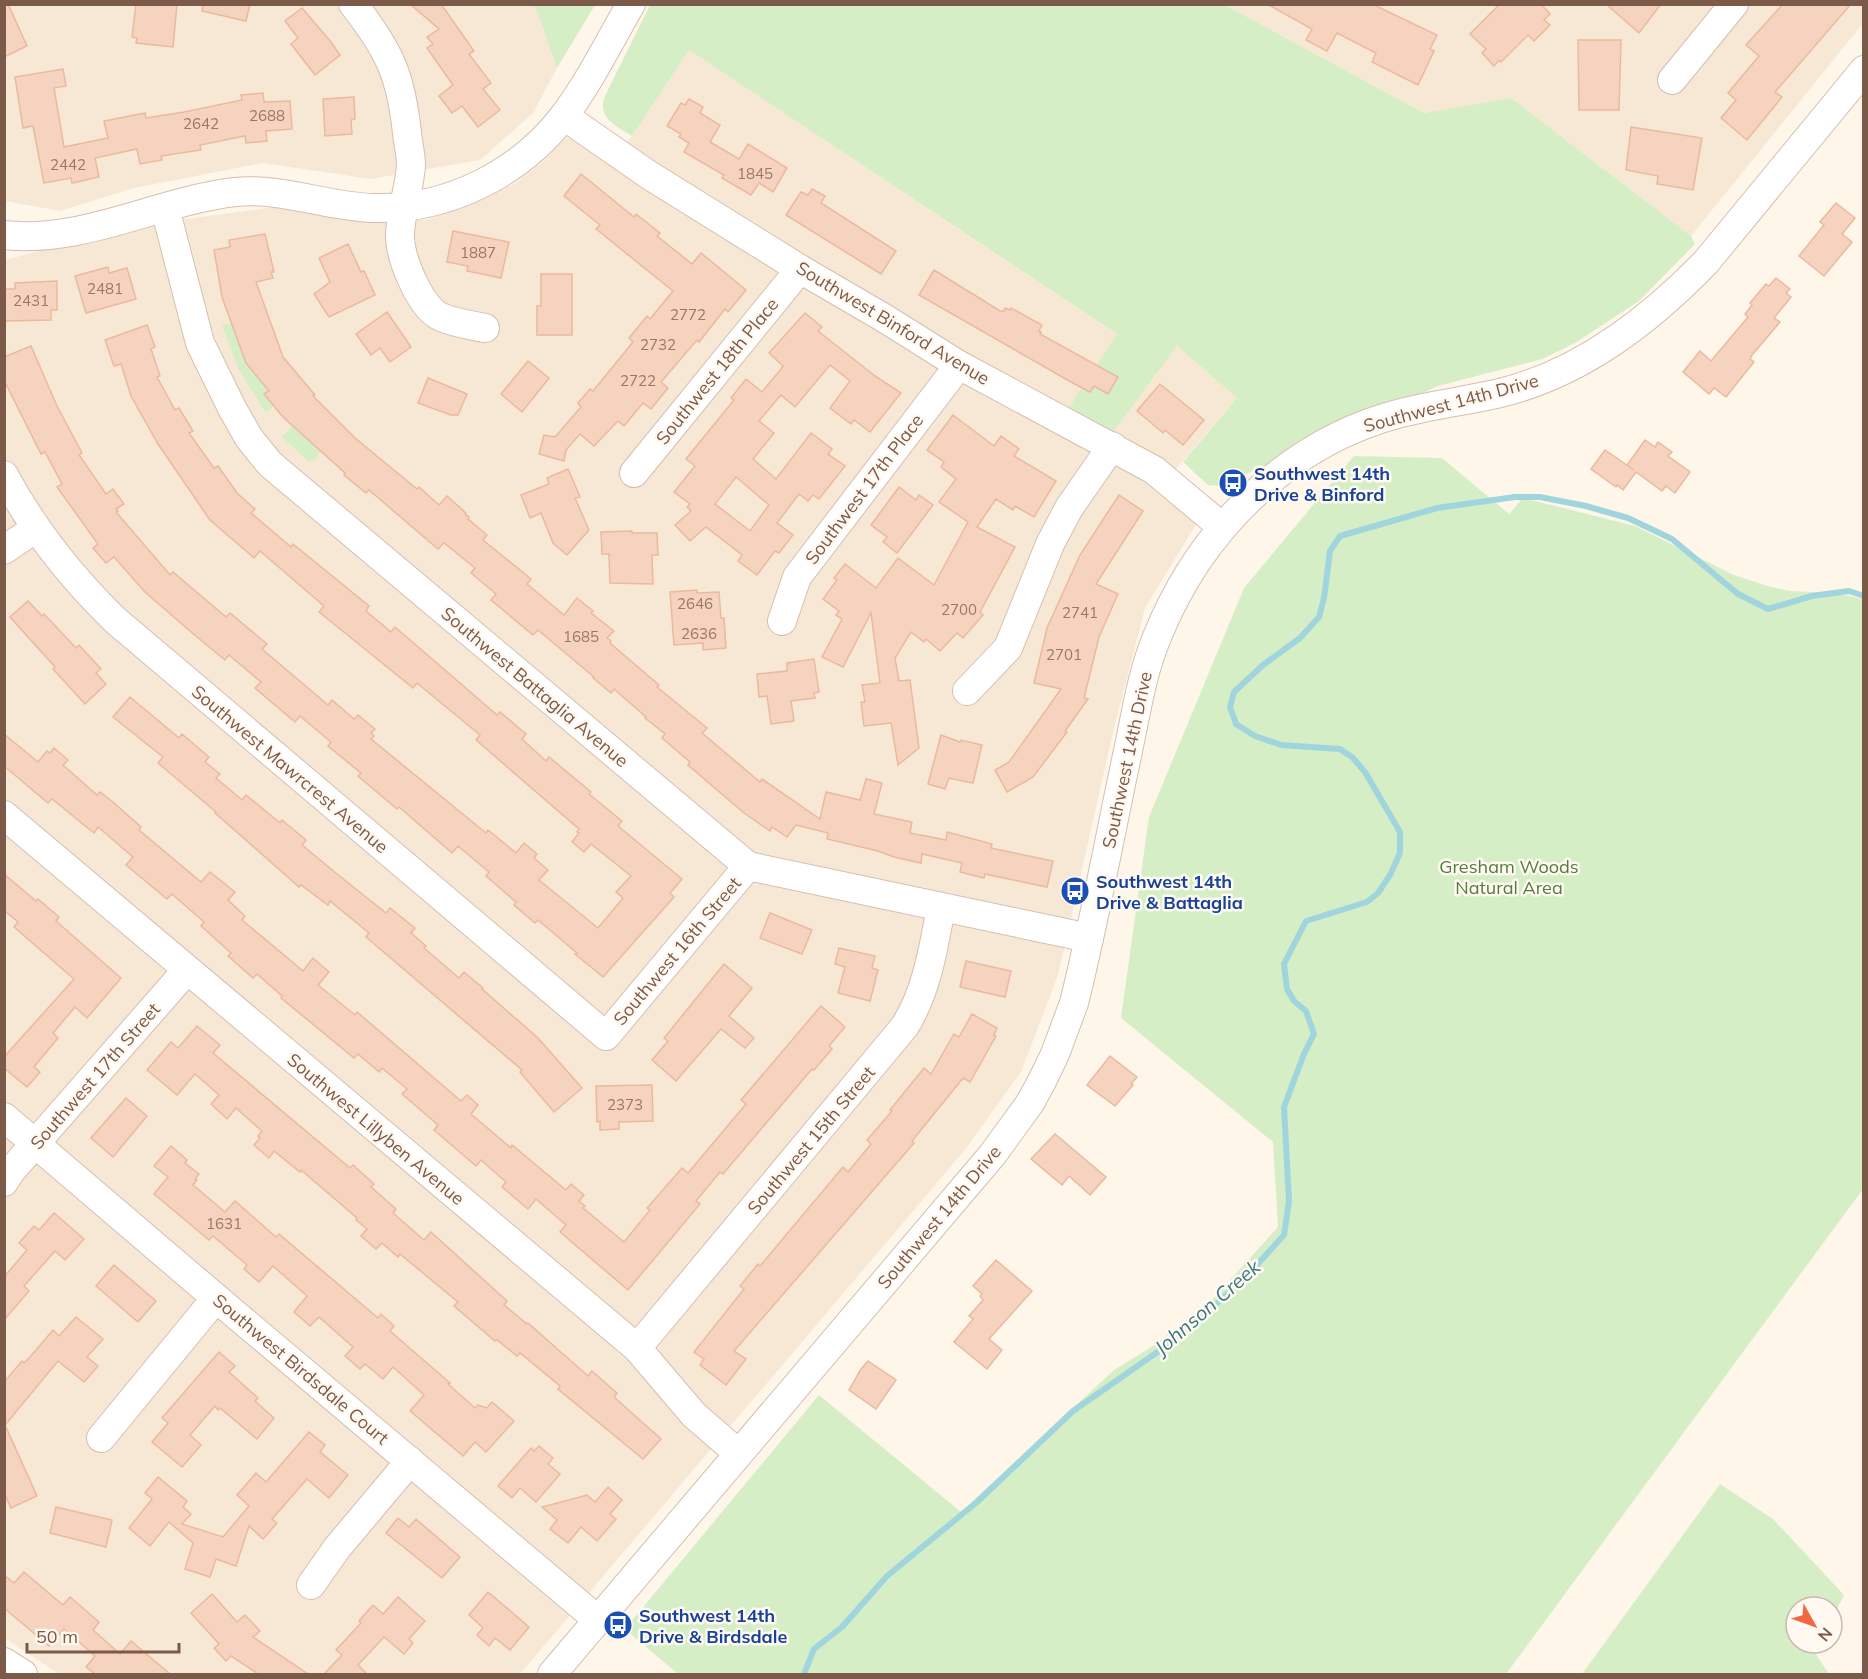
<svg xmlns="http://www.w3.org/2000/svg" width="1868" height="1679" font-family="Mulish,sans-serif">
<rect width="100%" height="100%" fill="#fef6e9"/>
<!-- residential -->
<g fill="#f7e8d6">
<polygon points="1863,4 1864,22 1691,236 1511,98 1424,113 1225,5"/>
<polygon points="5,5 532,5 536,7 557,68 533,113 480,160 371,179 263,163 134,188 60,211 5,201"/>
<polygon points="689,50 1118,335 1061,420 1110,436 1177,346 1237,398 1157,491 1197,523 1145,608 1114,728 1058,975 1021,1072 964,1151 520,1674 59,1674 5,1638 5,260 134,226 275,207 373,218 427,220 516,183 543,162 567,137 610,162 632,136"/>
</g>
<!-- green -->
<g fill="#d6eec5">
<polygon points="532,5 595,5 557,68 536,8"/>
<path d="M 650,5 L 1225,5 L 1424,113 L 1511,98 L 1691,236 L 1695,244 L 1639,301 L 1575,343 L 1542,359 L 1438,386 L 1220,486 L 1208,485 L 1183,462 L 1237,398 L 1177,346 L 1110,436 L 1061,420 L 1117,334 L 689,50 L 632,136 C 617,127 598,118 604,98 Z"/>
<polygon points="232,323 245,358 279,345 282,355 257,376 269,391 265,394 274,406 266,413 239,370 222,326"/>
<polygon points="293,426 321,452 313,461 311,459 309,462 282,437"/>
<polygon points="1354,456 1442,458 1509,514 1523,498 1635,526 1734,575 1767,586 1790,591 1835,593 1863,599 1863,1189 1506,1674 678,1674 625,1629 819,1395 961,1512 1114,1370 1153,1346 1213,1299 1278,1227 1273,1142 1121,1018 1149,817 1244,588"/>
<polygon points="1720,1484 1773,1519 1844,1595 1832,1619 1832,1607 1796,1607 1796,1643 1820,1643 1815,1653 1829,1674 1582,1674"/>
</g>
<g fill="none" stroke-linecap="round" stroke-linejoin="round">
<!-- stream -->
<polyline stroke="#a0d5dd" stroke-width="6" points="804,1674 814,1649 842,1627 887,1576 977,1502 1073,1411 1179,1337 1244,1279 1284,1235 1289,1201 1284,1107 1304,1054 1314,1034 1306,1011 1294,1001 1287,989 1284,964 1306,921 1367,902 1378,893 1390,875 1400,853 1400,832 1365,772 1352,757 1340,749 1281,745 1255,736 1236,724 1230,707 1234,692 1263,665 1300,638 1319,617 1324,598 1330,551 1340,536 1437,508 1515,497 1540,497 1586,506 1628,518 1672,539 1738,594 1768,609 1812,596 1849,591 1864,596"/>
</g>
<!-- building -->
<g fill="#f6d3be" stroke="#ebb99d" stroke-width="1.5" fill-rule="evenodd">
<polygon points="4,4 8,4 27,46 4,57"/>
<polygon points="136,4 177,4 173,47 136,43 137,38 132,37"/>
<polygon points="203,4 250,4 246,21 202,11"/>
<polygon points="410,4 441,4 474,51 469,54 491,83 483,89 500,110 478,127 462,106 452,113 439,96 453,85 427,48 433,44 427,37 439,29"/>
<polygon points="1267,4 1372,4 1437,35 1430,49 1434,51 1418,85 1372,62 1376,53 1337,33 1327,51 1306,40 1312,29"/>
<polygon points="1500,4 1541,4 1550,14 1544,20 1550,25 1534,41 1528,35 1501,62 1499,60 1494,66 1482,53 1486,49 1470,34"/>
<polygon points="1606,4 1661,4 1639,33"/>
<polygon points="1783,4 1851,4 1775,92 1782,97 1747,140 1721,118 1736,100 1728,93 1759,56 1746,45"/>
<polygon points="302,8 331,42 340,55 315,75 291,44 298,38 285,21"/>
<polygon points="1578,40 1621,40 1619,110 1579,110"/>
<polygon points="63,69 66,86 54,88 64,147 108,138 104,121 145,113 146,118 184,112 242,100 241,95 263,93 264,102 290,101 292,129 266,131 267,141 246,143 245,136 200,145 201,150 161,156 162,160 140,164 137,149 95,158 99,177 72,183 71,178 44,183 33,126 23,128 15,77"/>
<polygon points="354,97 355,119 351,120 352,134 325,136 323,99"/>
<polygon points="689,99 703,107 700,113 720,125 710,142 739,159 748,144 787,168 773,192 759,183 751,195 722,178 724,175 684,152 689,143 679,137 681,134 667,126 681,103 685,105"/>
<polygon points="1631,127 1702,138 1693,190 1657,184 1658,176 1626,170"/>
<polygon points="581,174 634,217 636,214 660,233 657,236 692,264 701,253 746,290 728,312 725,309 699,342 697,340 661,382 668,388 651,409 643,403 624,426 618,421 594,446 580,434 566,450 564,461 539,454 544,435 555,437 581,407 578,403 590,389 593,391 633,342 629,338 647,316 650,319 673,291 596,229 600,225 564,196"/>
<polygon points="812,189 825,196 821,203 896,251 881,274 786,215 801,192 808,195"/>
<polygon points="1836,203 1855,218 1842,234 1852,242 1824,276 1799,256 1824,225 1820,222"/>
<polygon points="453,231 509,242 501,278 467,271 468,266 447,262"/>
<polygon points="265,234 274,272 271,272 273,278 256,282 283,357 315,395 313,396 355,438 417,489 419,487 439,505 447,496 466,513 465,514 469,517 468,519 487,535 483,540 531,579 527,584 564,615 577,598 593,611 591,613 614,631 607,638 611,641 610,643 659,685 657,687 707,728 702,733 760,782 762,779 820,819 826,792 860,800 866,779 882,783 874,814 912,822 910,833 946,840 947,832 992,844 991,848 1053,861 1047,887 985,874 984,878 960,872 962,863 922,854 921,863 894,857 878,851 827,839 828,833 796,825 787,837 772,827 770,831 744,813 688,765 690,762 662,738 665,734 645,718 646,717 614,689 611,693 593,678 594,677 538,630 533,635 491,600 496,594 471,573 475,568 444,543 438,549 369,490 366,493 344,475 345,473 283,417 264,394 269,391 246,363 222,297 214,250 230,247 229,240"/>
<polygon points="348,244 361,272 364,271 375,295 329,317 314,294 330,282 319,258"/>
<polygon points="108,267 109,273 127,268 136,299 86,313 75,276"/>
<polygon points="934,270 1000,311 1004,311 1005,308 1010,310 1011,308 1042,325 1039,331 1041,332 1040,334 1118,377 1108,394 1094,386 1090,392 1071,382 919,295"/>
<polygon points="541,274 572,274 572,335 537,335 537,306 541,306"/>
<polygon points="1776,278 1790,289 1786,293 1791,297 1774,318 1780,322 1752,355 1750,359 1754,362 1726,397 1714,388 1709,394 1683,372 1700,351 1711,361 1748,317 1745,314 1752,305 1750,303 1766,284 1769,286"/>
<polygon points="57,281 57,310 51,310 51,320 4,321 4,289 15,289 15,283"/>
<polygon points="387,312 411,347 390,362 380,348 371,355 356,334"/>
<path d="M 805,313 L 822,327 L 818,331 L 875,376 L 901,393 L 870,432 L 854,420 L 851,424 L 830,408 L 850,381 L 830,365 L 795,407 L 781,395 L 759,421 L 774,433 L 753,459 L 776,479 L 811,433 L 832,449 L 828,454 L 845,466 L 819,499 L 813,495 L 808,501 L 799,494 L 777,523 L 793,535 L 779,553 L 775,551 L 757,575 L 738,561 L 742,555 L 706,527 L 690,541 L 675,525 L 691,511 L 687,507 L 690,504 L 674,492 L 695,466 L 686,459 L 734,400 L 731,398 L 746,379 L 762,392 L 781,369 L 783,366 L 769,353 ZM 736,477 L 769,505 L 750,531 L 715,504 Z"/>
<polygon points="147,325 155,347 151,349 160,376 157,377 175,410 179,408 193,431 189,433 214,468 218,466 237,493 255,509 251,513 291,547 293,544 369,606 366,611 391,632 395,627 497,715 500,712 526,734 522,739 546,761 549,757 591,792 589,794 622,821 618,826 682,879 670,893 674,897 603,977 575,954 577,953 538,920 535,923 514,905 516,902 486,876 489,872 458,846 452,853 399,807 397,809 358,776 361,773 328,746 331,742 300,716 295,722 255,688 261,682 229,655 225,660 191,632 145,592 114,557 106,563 93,548 98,544 57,487 62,484 45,452 41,454 4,380 4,357 31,346 57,406 82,453 79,455 106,494 113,489 124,504 116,509 118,511 116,512 170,575 173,572 226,617 230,613 267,644 262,649 328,705 332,700 354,719 358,715 375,729 371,733 374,736 371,739 486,833 488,830 516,853 524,843 537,854 534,858 548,870 539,880 598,928 623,898 616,892 631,876 591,844 584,852 572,842 579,833 577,832 579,829 476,740 480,735 417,683 413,688 319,612 324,606 260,551 254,558 210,520 158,444 131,396 121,364 114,366 105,340"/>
<polygon points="528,361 549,378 522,412 501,394"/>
<polygon points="428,378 467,394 458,415 451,415 418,403"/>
<polygon points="1160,384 1204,420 1183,445 1165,430 1163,433 1137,411"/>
<polygon points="953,415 994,446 1001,436 1019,449 1014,456 1056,481 1034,517 1015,506 1013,510 996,499 977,527 1015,547 980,612 983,615 963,638 957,633 940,651 926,639 924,642 911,632 895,658 899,681 910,680 919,748 898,765 891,723 864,726 861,702 865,702 862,685 880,683 871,613 843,667 822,657 842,619 836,615 839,611 823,599 837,580 834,578 845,564 876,588 898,558 934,585 968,522 939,502 956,479 941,467 944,462 927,450"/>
<polygon points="1645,440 1655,447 1658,442 1672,452 1668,456 1690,472 1675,493 1666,486 1662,491 1636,472 1623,490 1617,485 1616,487 1591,469 1605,450 1634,470 1627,465"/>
<polygon points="568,469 580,497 575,498 589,530 567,555 553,543 541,513 530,518 521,495 549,484 547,478"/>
<polygon points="899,487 916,500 919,495 933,505 897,553 883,542 887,537 871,525"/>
<polygon points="1119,495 1143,511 1096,584 1118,594 1099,637 1084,698 1088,699 1065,731 1067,732 1033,777 1007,792 995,770 1009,762 1061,689 1034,683 1047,628 1080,555"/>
<polygon points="632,531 632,533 657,533 658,555 652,555 653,584 610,583 609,554 602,554 601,532"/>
<polygon points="697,590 697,593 719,592 721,618 724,618 726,648 703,650 703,643 674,645 670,592"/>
<polygon points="28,601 42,616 44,614 76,648 79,645 101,669 96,673 106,684 85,704 53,669 55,667 10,617"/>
<polygon points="814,659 819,692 814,693 815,698 791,701 794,721 771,724 767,696 759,697 757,674 787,671 787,663"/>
<polygon points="130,697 179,738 182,734 209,757 205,762 220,774 216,778 242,800 246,795 280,823 282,820 306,840 302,845 337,874 386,913 390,908 415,928 411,933 426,946 424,948 459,978 464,972 483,988 482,989 538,1038 582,1088 554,1112 520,1072 522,1070 366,937 369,933 330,901 328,905 301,885 299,887 215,813 216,812 158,763 163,757 113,717"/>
<polygon points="4,734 38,762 47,751 50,753 54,748 68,760 63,765 97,795 100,792 113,802 141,827 139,830 201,882 210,872 235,892 228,900 245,916 242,920 303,971 313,958 329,972 318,985 355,1015 357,1012 461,1101 467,1095 478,1105 471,1114 511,1148 512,1145 566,1190 571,1184 584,1195 579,1201 585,1206 583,1208 624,1242 650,1210 647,1208 682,1168 688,1173 746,1104 741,1100 821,1006 845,1027 829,1046 832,1049 814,1070 812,1069 723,1174 720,1172 696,1201 700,1204 628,1290 560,1232 566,1225 536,1199 528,1209 502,1187 506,1182 481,1160 476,1166 434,1130 438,1125 402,1094 407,1089 382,1068 379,1072 358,1054 354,1058 281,998 282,996 257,974 253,978 228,956 231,953 201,926 204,922 172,894 167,899 126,865 133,857 98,827 94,833 52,799 48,803 4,766"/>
<polygon points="941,735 960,742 961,740 982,745 973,783 949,778 945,789 928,784"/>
<polygon points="4,874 36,901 38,899 59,917 56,921 121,978 87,1018 75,1007 53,1033 58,1038 34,1067 40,1072 27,1087 4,1068 4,1057 74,979 14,927 18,922 4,910"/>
<polygon points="770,913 812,930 802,954 760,938"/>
<polygon points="839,948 875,956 872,968 878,970 870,1001 838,993 845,967 835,964"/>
<polygon points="966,961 1011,971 1005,997 960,987"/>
<polygon points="724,964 752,988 729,1016 754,1038 745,1048 721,1029 676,1081 652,1060 668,1041 664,1038"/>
<polygon points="972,1014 997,1028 994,1035 996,1036 970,1082 963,1078 912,1141 914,1143 734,1351 746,1359 726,1385 700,1365 704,1359 694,1352 744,1289 740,1286 758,1264 760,1266 843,1167 848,1172 871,1144 867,1140 892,1111 890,1110 924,1068 931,1074 954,1034 959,1037"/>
<polygon points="197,1026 220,1045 213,1053 350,1168 353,1165 374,1184 371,1187 396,1209 393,1213 424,1240 431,1232 507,1301 504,1305 527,1324 528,1323 588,1376 592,1371 617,1393 614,1397 661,1439 643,1459 558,1389 560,1386 520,1353 517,1356 497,1340 495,1341 454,1306 458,1302 400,1254 398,1257 382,1243 376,1249 361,1236 367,1229 356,1220 357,1218 301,1170 300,1172 274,1151 269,1158 254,1145 260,1138 258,1136 262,1131 236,1108 227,1119 211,1104 219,1095 195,1074 177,1095 147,1070 171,1042 178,1048"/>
<polygon points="1110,1056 1137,1077 1131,1084 1133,1085 1115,1106 1087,1085"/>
<polygon points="652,1085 653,1121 619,1122 619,1129 600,1130 600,1121 597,1122 596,1086"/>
<polygon points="126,1098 147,1116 113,1157 91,1138"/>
<polygon points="1055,1134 1106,1177 1090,1195 1069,1176 1062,1185 1031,1159"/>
<polygon points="171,1146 187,1160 185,1163 199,1174 195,1179 197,1180 193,1185 225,1212 235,1201 276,1237 279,1234 378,1318 381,1314 394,1326 390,1331 450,1383 448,1384 475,1408 478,1405 487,1408 492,1402 514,1421 486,1452 475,1442 463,1456 410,1411 424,1395 393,1367 383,1379 365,1364 360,1369 345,1356 353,1347 319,1317 310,1326 294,1312 307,1296 273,1266 259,1282 244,1269 247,1265 213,1236 209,1240 154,1194 168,1177 154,1166"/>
<polygon points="54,1213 84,1239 65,1260 55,1251 24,1286 29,1291 4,1320 4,1277 27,1250 19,1243 34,1226 39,1230"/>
<polygon points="996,1260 1032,1291 989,1339 1002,1350 987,1369 954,1342 973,1319 969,1316 983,1300 980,1296 982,1294 973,1286"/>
<polygon points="114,1265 156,1301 138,1322 96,1286"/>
<polygon points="76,1317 103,1339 87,1357 98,1366 84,1382 58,1361 5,1425 37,1496 11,1508 4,1493 4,1382 22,1361 24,1363 30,1357 53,1330 59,1336"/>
<polygon points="219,1352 235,1366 229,1372 258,1398 255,1401 274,1418 257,1439 220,1408 218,1410 215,1406 190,1435 201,1445 182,1467 152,1442 168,1423 162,1418"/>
<polygon points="868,1361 896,1380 876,1409 849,1390 861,1369"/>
<polygon points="309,1432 325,1445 320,1452 348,1475 329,1498 307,1479 272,1519 277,1523 263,1539 249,1526 236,1566 216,1559 210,1577 185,1569 193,1543 169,1522 150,1546 129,1528 152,1499 145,1493 158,1477 187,1501 183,1507 191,1514 182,1524 223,1537 249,1506 237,1495 256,1473 266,1482"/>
<polygon points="539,1446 553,1458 548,1464 560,1474 536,1502 520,1488 512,1498 498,1486 531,1448 534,1451"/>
<polygon points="608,1487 622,1500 610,1514 616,1519 597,1541 581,1527 568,1543 550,1529 557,1520 542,1507 587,1495 595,1502"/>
<polygon points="56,1507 112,1520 106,1547 50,1533"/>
<polygon points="398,1518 409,1527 416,1519 460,1557 442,1578 386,1533"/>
<polygon points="24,1572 63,1605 70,1597 99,1622 93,1630 120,1654 131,1641 170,1674 95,1674 86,1667 95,1656 64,1629 49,1646 4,1608 4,1575 14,1583"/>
<polygon points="488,1592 529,1627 510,1650 495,1638 489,1646 477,1635 483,1628 469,1615"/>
<polygon points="212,1594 237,1622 245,1615 260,1631 253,1637 308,1674 258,1674 231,1656 226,1661 214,1648 219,1644 191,1613"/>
<polygon points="398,1597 425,1621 409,1639 413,1643 404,1654 384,1637 358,1665 367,1674 324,1674 342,1655 336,1650 361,1623 359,1621 373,1605 383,1614"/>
</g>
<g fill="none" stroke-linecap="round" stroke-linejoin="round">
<!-- minor casing -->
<g stroke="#d5bfb0" stroke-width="30">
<g id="minor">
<path d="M 353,4 C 389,50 401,75 407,133 C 408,143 411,155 411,165 C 410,187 399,217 400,238 C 401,259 420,308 441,317 C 454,323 471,325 485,328"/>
<polyline points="1672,80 1734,4"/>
<polyline points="564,116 649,175 800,269 884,318 959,365 1154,470 1222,527"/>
<polyline points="165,208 200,343 233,410 249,438 270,464 748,866 1089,938"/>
<path d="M 4,235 C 83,244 158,201 235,192 C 282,187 327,207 374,208 C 447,210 519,174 563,117 C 589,83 609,42 631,4"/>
<polyline points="634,473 800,269"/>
<path d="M 4,475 C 33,529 71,577 115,620 L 606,1036 L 748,866"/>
<polyline points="4,550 36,528"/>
<polyline points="782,621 797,577 959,365"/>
<polyline points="967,691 1008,648 1050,544 1069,508 1112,446"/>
<polyline points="4,815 637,1348 694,1415 738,1453"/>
<polyline points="4,1117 216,1298 598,1620"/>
<polyline points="4,1182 11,1171 187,970"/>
<path d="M 637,1348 L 905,1026 C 927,990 933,950 941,908"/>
<polyline points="101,1438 216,1298"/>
<polyline points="311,1585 337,1548 410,1461"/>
<polyline points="4,1662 23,1674"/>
<path d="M 552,1674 L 993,1154 L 1030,1103 L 1042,1081 L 1055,1054 L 1074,1003 C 1095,919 1110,835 1128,751 C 1136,713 1142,673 1157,637 C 1200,530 1288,442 1401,413 C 1432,405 1464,401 1496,394 C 1579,375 1648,322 1706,262 L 1864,70"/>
</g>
</g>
<!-- minor -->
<use href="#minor" stroke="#fff" stroke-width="28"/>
</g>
<!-- icons -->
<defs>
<g id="bus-disc" transform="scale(1.5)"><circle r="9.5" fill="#1a4fb4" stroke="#fff9f1"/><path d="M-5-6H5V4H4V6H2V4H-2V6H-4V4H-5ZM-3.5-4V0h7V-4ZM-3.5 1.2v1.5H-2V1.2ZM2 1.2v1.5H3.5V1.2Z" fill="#fff"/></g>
</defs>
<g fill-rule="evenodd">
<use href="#bus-disc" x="1233" y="483"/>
<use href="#bus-disc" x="1075" y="891"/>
<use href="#bus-disc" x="618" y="1625"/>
</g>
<g text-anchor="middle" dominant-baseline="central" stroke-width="5" stroke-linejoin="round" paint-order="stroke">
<!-- number labels -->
<g font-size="15" fill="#9a7866">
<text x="267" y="115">2688</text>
<text x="201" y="123">2642</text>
<text x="68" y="164">2442</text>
<text x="755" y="173">1845</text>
<text x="478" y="252">1887</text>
<text x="105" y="288">2481</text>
<text x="31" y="300">2431</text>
<text x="688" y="314">2772</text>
<text x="658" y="344">2732</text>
<text x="638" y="380">2722</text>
<text x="695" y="603">2646</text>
<text x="959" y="609">2700</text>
<text x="1080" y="612">2741</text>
<text x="699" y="633">2636</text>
<text x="581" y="636">1685</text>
<text x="1064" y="654">2701</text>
<text x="625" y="1104">2373</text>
<text x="224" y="1223">1631</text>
</g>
<!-- street labels -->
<g font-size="18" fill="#7c5a49" stroke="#fff9f1">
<text transform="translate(893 323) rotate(31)">Southwest Binford Avenue</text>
<text transform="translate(717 371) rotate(-51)">Southwest 18th Place</text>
<text transform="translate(1451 403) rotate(-15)">Southwest 14th Drive</text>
<text transform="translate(864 489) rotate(-53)">Southwest 17th Place</text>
<text transform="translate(535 687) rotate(40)">Southwest Battaglia Avenue</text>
<text transform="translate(1127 760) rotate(-78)">Southwest 14th Drive</text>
<text transform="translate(290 769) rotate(40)">Southwest Mawrcrest Avenue</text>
<text transform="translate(677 951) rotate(-50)">Southwest 16th Street</text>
<text transform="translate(95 1076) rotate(-49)">Southwest 17th Street</text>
<text transform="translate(376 1129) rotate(40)">Southwest Lillyben Avenue</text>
<text transform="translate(811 1140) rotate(-50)">Southwest 15th Street</text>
<text transform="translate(939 1217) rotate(-50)">Southwest 14th Drive</text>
<text transform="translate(301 1369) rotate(40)">Southwest Birdsdale Court</text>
</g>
<!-- transit labels -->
<g font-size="18" font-weight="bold" fill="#164399" stroke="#fff9f1" text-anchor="start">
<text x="1254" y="473">Southwest 14th<tspan x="1254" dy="21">Drive &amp; Binford</tspan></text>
<text x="1096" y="881">Southwest 14th<tspan x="1096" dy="21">Drive &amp; Battaglia</tspan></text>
<text x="639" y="1615">Southwest 14th<tspan x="639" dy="21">Drive &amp; Birdsdale</tspan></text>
</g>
<!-- park labels -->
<g font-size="18" fill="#517d3d" stroke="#fff9f1">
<text x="1509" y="866">Gresham Woods<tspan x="1509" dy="21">Natural Area</tspan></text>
</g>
<!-- water labels -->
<g font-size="20" font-style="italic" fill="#3a7882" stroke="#fff9f1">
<text transform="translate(1207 1307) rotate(-41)">Johnson Creek</text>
</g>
</g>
<!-- border -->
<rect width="1868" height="1679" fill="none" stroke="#7c5a49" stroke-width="12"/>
<!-- north arrow -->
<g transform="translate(1814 1625) rotate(130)"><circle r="28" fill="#fff9f1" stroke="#cbb9ae" stroke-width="1.5"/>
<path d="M0-4.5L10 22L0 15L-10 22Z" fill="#f26844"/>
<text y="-9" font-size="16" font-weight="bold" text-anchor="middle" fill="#7c5a49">N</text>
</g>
<!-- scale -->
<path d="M27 1643v9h152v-9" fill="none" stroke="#7c5a49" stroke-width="3"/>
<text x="36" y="1643" font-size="18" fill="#7c5a49" stroke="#fff9f1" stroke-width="4.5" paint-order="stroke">50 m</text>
</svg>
